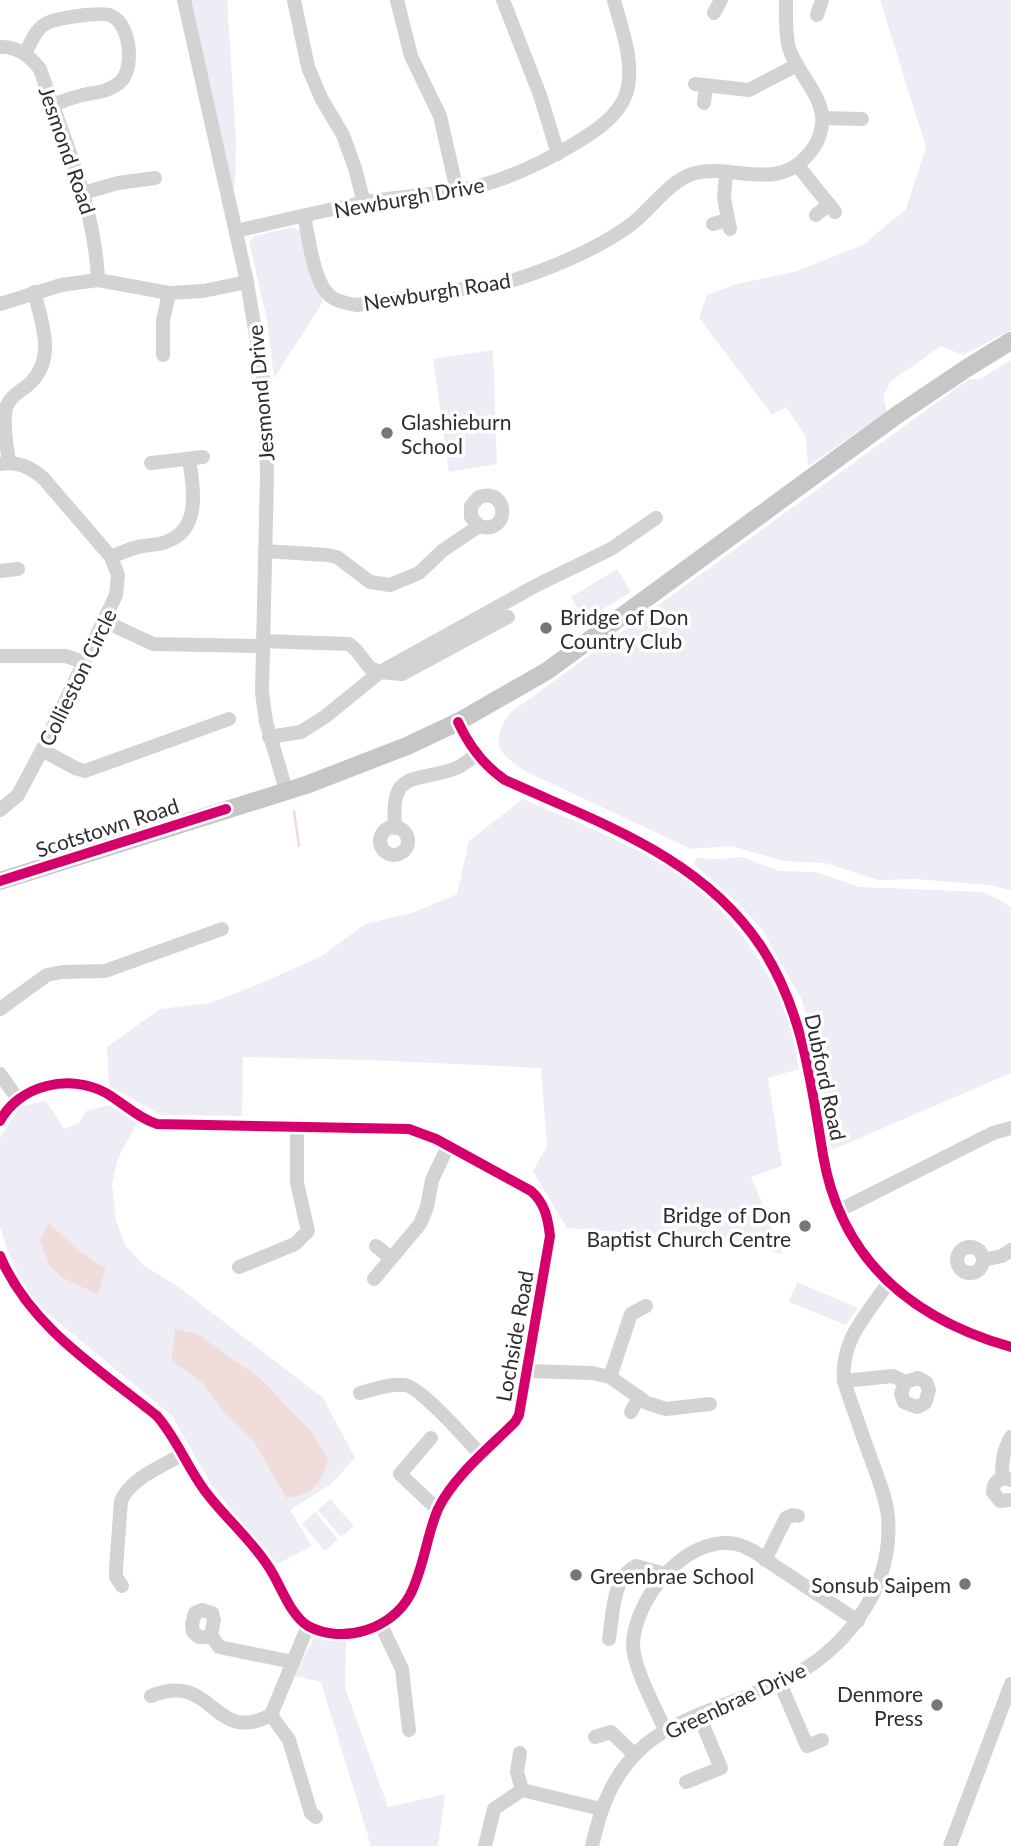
<svg xmlns="http://www.w3.org/2000/svg" width="1011" height="1846" font-family="Lato,sans-serif">
<rect width="100%" height="100%" fill="#fff"/>
<!-- green -->
<g fill="#eeecf4" fill-rule="evenodd">
<polygon points="190,0 227,0 236,139 235,186 232,189"/>
<polygon points="880,0 1011,0 1011,330 963,355 941,346 891,381 883,396 887,412 808,466 806,437 786,407 772,415 699,318 707,295 733,285 797,271 863,245 906,209 926,147"/>
<polygon points="293,227 299,230 301,234 323,302 274,378 267,319 249,242 255,236"/>
<polygon points="493,350 497,464 449,472 433,359"/>
<path d="M 1011,360 L 1011,890 L 988,885 L 916,879 L 878,880 L 825,863 L 783,861 L 731,846 L 691,849 L 527,772 C 498,754 489,744 510,713 L 969,379 L 980,379 Z"/>
<polygon points="617,569 631,592 585,620 571,597"/>
<path d="M 523,799 C 576,823 639,845 686,880 C 733,914 773,971 790,1027 C 794,1041 796,1055 799,1069 L 768,1078 L 782,1166 L 751,1177 L 783,1254 L 723,1240 L 567,1228 L 533,1171 L 547,1146 L 541,1068 L 369,1060 L 243,1057 L 242,1116 L 161,1115 L 109,1086 L 107,1047 L 160,1009 L 210,1003 L 259,984 L 322,956 L 365,924 L 415,912 L 457,894 L 469,841 Z"/>
<polygon points="743,857 779,871 816,872 859,887 982,892 996,898 1011,907 1011,1073 832,1150 815,1050 802,1000 762,930 740,905 694,864 697,858 719,859"/>
<path d="M 46,1101 L 64,1129 L 79,1123 L 86,1111 L 109,1105 L 137,1123 L 118,1158 L 112,1184 L 116,1220 L 125,1245 L 142,1264 L 177,1286 L 323,1398 L 355,1458 L 331,1484 L 290,1510 L 312,1546 L 277,1564 L 212,1486 L 172,1416 L 40,1307 L 24,1287 L 7,1250 L 0,1226 L 0,1138 L 20,1106 ZM 49,1223 L 82,1253 L 106,1268 L 98,1295 L 63,1278 ZM 262,1380 L 310,1430 L 286,1498 L 254,1442 L 225,1414 L 203,1383 Z"/>
<polygon points="797,1282 858,1308 846,1325 789,1302"/>
<polygon points="330,1499 354,1526 341,1537 318,1510"/>
<polygon points="315,1512 338,1539 325,1551 302,1524"/>
<polygon points="315,1636 346,1642 345,1688 388,1807 445,1794 438,1846 371,1846 321,1682 294,1676"/>
</g>
<!-- water -->
<g fill="#f0dddb">
<polygon points="49,1223 82,1253 106,1268 98,1295 63,1278 49,1265 40,1240"/>
<path d="M 175,1329 L 196,1333 L 262,1380 L 310,1430 L 328,1460 C 319,1486 314,1494 286,1498 L 254,1442 L 225,1414 L 203,1383 L 172,1361 Z"/>
</g>
<g fill="none" stroke-linecap="round" stroke-linejoin="round">
<!-- stream -->
<polyline stroke="#f0dddb" stroke-width="2.5" points="294,811 299,846"/>
<!-- minor -->
<g stroke="#d3d3d3" stroke-width="14">
<polyline points="184,0 247,282 264,384 267,475 262,692 266,722 286,790"/>
<polyline points="294,0 308,67 321,98 343,135 355,168 364,203"/>
<polyline points="397,0 411,56 440,116 457,191"/>
<polyline points="503,0 540,95 558,154"/>
<polyline points="714,13 721,0"/>
<polyline points="817,15 822,0"/>
<path d="M 0,47 C 17,46 30,56 40,69 C 63,138 95,206 98,280"/>
<path d="M 25,53 C 31,43 36,28 47,23 C 58,18 101,11 112,16 C 131,25 135,71 119,83 C 108,92 96,92 83,95 C 73,97 62,102 52,105"/>
<polyline points="695,84 749,90 797,65"/>
<polyline points="704,103 706,86"/>
<polyline points="823,118 862,119"/>
<polyline points="798,166 835,212"/>
<polyline points="726,173 724,198 730,229"/>
<polyline points="83,193 118,183 155,178"/>
<polyline points="816,215 829,204"/>
<path d="M 304,216 C 309,237 313,282 330,296 C 338,302 348,304 357,305 L 504,283 C 545,271 594,251 629,226 C 651,210 668,181 695,173 C 733,164 775,191 806,157 C 814,149 819,141 821,130 C 829,99 797,75 789,48 C 785,33 786,15 786,0"/>
<polyline points="713,224 727,220"/>
<path d="M 236,231 C 279,221 322,211 366,202 C 396,197 426,195 456,191 C 498,184 537,166 574,144 C 594,132 618,117 626,94 C 636,64 621,28 614,0"/>
<polyline points="0,304 61,285 98,280 169,293 203,291 247,282"/>
<polyline points="163,355 163,320 169,293"/>
<path d="M 9,462 C 7,446 2,424 6,408 C 9,397 20,392 28,385 C 57,360 42,323 34,292"/>
<polyline points="151,463 203,457"/>
<path d="M 0,464 C 18,461 31,467 44,479 L 111,557 L 118,575 L 116,595 L 42,750 L 18,795 L 0,810"/>
<path d="M 265,551 L 327,555 L 337,557 L 370,582 L 390,585 L 419,573 L 442,551 L 479,526 C 510,536 510,487 479,497 L 471,506 L 471,517 L 479,526"/>
<path d="M 111,557 C 121,553 131,548 142,546 C 151,545 160,545 168,541 C 202,528 193,485 189,459"/>
<polyline points="0,571 18,569"/>
<polyline points="104,621 153,644 262,646"/>
<polyline points="262,641 349,644 356,650 370,668 380,672 402,674 508,617"/>
<polyline points="0,656 66,656 84,662"/>
<path d="M 458,722 C 469,746 483,765 505,780 C 599,823 703,857 762,948 C 803,1011 811,1083 823,1155 C 841,1260 912,1319 1011,1347"/>
<polyline points="269,737 301,732 326,716 380,672 537,585 611,549 656,518"/>
<polyline points="42,750 75,768 85,771 229,719"/>
<circle cx="394" cy="841" r="14"/>
<path d="M 395,828 C 390,769 413,783 454,769 C 463,766 469,759 477,755"/>
<polyline points="0,1009 47,975 62,972 105,971 222,929"/>
<polyline points="0,1074 17,1098"/>
<path d="M 0,1121 C 19,1085 70,1073 106,1093 C 123,1103 138,1118 157,1124 L 409,1129 L 436,1139 L 531,1191 C 545,1203 548,1219 550,1236 L 519,1415 L 515,1422 C 490,1447 453,1477 438,1509 C 426,1537 424,1568 410,1595 C 392,1629 343,1645 308,1626 C 290,1615 281,1586 270,1569 C 253,1541 225,1518 205,1491 C 187,1467 177,1439 157,1416 C 99,1369 30,1327 0,1256"/>
<polyline points="840,1210 993,1133 1011,1128"/>
<polyline points="376,1246 391,1258"/>
<circle cx="970" cy="1260" r="13"/>
<polyline points="983,1260 1002,1256 1011,1250"/>
<polyline points="239,1267 295,1244 308,1231 297,1183 297,1126"/>
<polyline points="374,1279 420,1224 427,1207 432,1180 448,1146"/>
<polyline points="528,1371 592,1373 610,1377 647,1403 666,1409 710,1404"/>
<polyline points="610,1377 631,1314 646,1306"/>
<polyline points="844,1381 893,1376 905,1382 918,1378 926,1382 929,1390 925,1403 917,1407 904,1402 901,1394 905,1382"/>
<path d="M 360,1393 C 373,1390 390,1383 404,1385 C 420,1386 468,1441 481,1455"/>
<polyline points="631,1412 639,1397"/>
<polyline points="431,1438 400,1474 438,1510"/>
<path d="M 1002,1478 C 1002,1463 1003,1450 1011,1437"/>
<path d="M 1011,1480 C 1001,1476 993,1481 993,1492 L 1000,1501 L 1011,1500"/>
<polyline points="765,1560 786,1518 793,1515 798,1516"/>
<path d="M 122,1586 L 116,1577 L 116,1569 L 121,1501 C 130,1478 163,1466 183,1454"/>
<polyline points="381,1625 402,1669 409,1730"/>
<polyline points="211,1635 208,1637 199,1637 193,1632 192,1624 195,1613 202,1610 212,1613 214,1620 211,1635 219,1647 293,1662"/>
<path d="M 609,1639 C 613,1615 612,1578 636,1566 L 665,1574"/>
<polyline points="780,1683 807,1746 822,1740"/>
<path d="M 151,1696 C 215,1670 211,1746 271,1715 L 308,1626"/>
<polyline points="271,1715 289,1740 311,1813 316,1817"/>
<path d="M 665,1730 C 656,1709 633,1667 633,1645 C 634,1599 686,1534 736,1544 C 751,1547 766,1560 778,1568 C 805,1586 831,1603 858,1621"/>
<polyline points="595,1737 611,1732 635,1755"/>
<polyline points="520,1753 517,1772 522,1790"/>
<polyline points="686,1782 721,1768 699,1716"/>
<polyline points="485,1846 494,1809 522,1790 601,1809"/>
<path d="M 592,1846 C 601,1806 613,1773 645,1745 C 681,1715 736,1703 779,1683 C 843,1654 894,1590 888,1517 C 886,1496 877,1476 870,1456 C 861,1431 852,1406 844,1381 C 840,1340 867,1315 888,1283"/>
<polyline points="950,1846 1011,1684"/>
</g>
<!-- major -->
<polyline stroke="#c6c6c6" stroke-width="18" points="0,881 306,785 407,746 458,722 547,671 897,415 967,368 1011,341"/>
<!-- cycleway casing -->
<g stroke="#fff" stroke-width="15">
<g id="cycleway">
<path d="M 458,722 C 469,746 483,765 505,780 C 599,823 703,857 762,948 C 803,1011 811,1083 823,1155 C 841,1260 912,1319 1011,1347"/>
<polyline points="0,881 226,809"/>
<path d="M 0,1121 C 19,1085 70,1073 106,1093 C 123,1103 138,1118 157,1124 L 409,1129 L 436,1139 L 531,1191 C 545,1203 548,1219 550,1236 L 519,1415 L 515,1422 C 490,1447 453,1477 438,1509 C 426,1537 424,1568 410,1595 C 392,1629 343,1645 308,1626 C 290,1615 281,1586 270,1569 C 253,1541 225,1518 205,1491 C 187,1467 177,1439 157,1416 C 99,1369 30,1327 0,1256"/>
</g>
</g>
<!-- cycleway -->
<use href="#cycleway" stroke="#d6006c" stroke-width="10"/>
</g>
<!-- markers -->
<g fill="#777" stroke="#fff" stroke-width="2.5">
<circle cx="387" cy="433" r="7"/>
<circle cx="546" cy="628" r="7"/>
<circle cx="805" cy="1226" r="7"/>
<circle cx="576" cy="1575" r="7"/>
<circle cx="965" cy="1584" r="7"/>
<circle cx="937" cy="1705" r="7"/>
</g>
<g text-anchor="middle" dominant-baseline="central" stroke-width="7" stroke-linejoin="round" paint-order="stroke">
<!-- street labels -->
<g font-size="21" fill="#2e2e2e" stroke="#fff">
<text transform="translate(68 150) rotate(71)">Jesmond Road</text>
<text transform="translate(409 197) rotate(-10)">Newburgh Drive</text>
<text transform="translate(437 291) rotate(-9)">Newburgh Road</text>
<text transform="translate(260 393) rotate(-95)">Jesmond Drive</text>
<text transform="translate(77 677) rotate(-64)">Collieston Circle</text>
<text transform="translate(107 827) rotate(-18)">Scotstown Road</text>
<text transform="translate(826 1077) rotate(78)">Dubford Road</text>
<text transform="translate(514 1336) rotate(-80)">Lochside Road</text>
<text transform="translate(735 1700) rotate(-25)">Greenbrae Drive</text>
</g>
<!-- poi labels -->
<g font-size="21" fill="#2e2e2e" stroke="#fff" text-anchor="start">
<text x="401" y="421">Glashieburn<tspan x="401" dy="24">School</tspan></text>
<text x="560" y="616">Bridge of Don<tspan x="560" dy="24">Country Club</tspan></text>
<text x="791" y="1214" text-anchor="end">Bridge of Don<tspan x="791" dy="24">Baptist Church Centre</tspan></text>
<text x="590" y="1575">Greenbrae School</text>
<text x="951" y="1584" text-anchor="end">Sonsub Saipem</text>
<text x="923" y="1693" text-anchor="end">Denmore<tspan x="923" dy="24">Press</tspan></text>
</g>
</g>
</svg>
